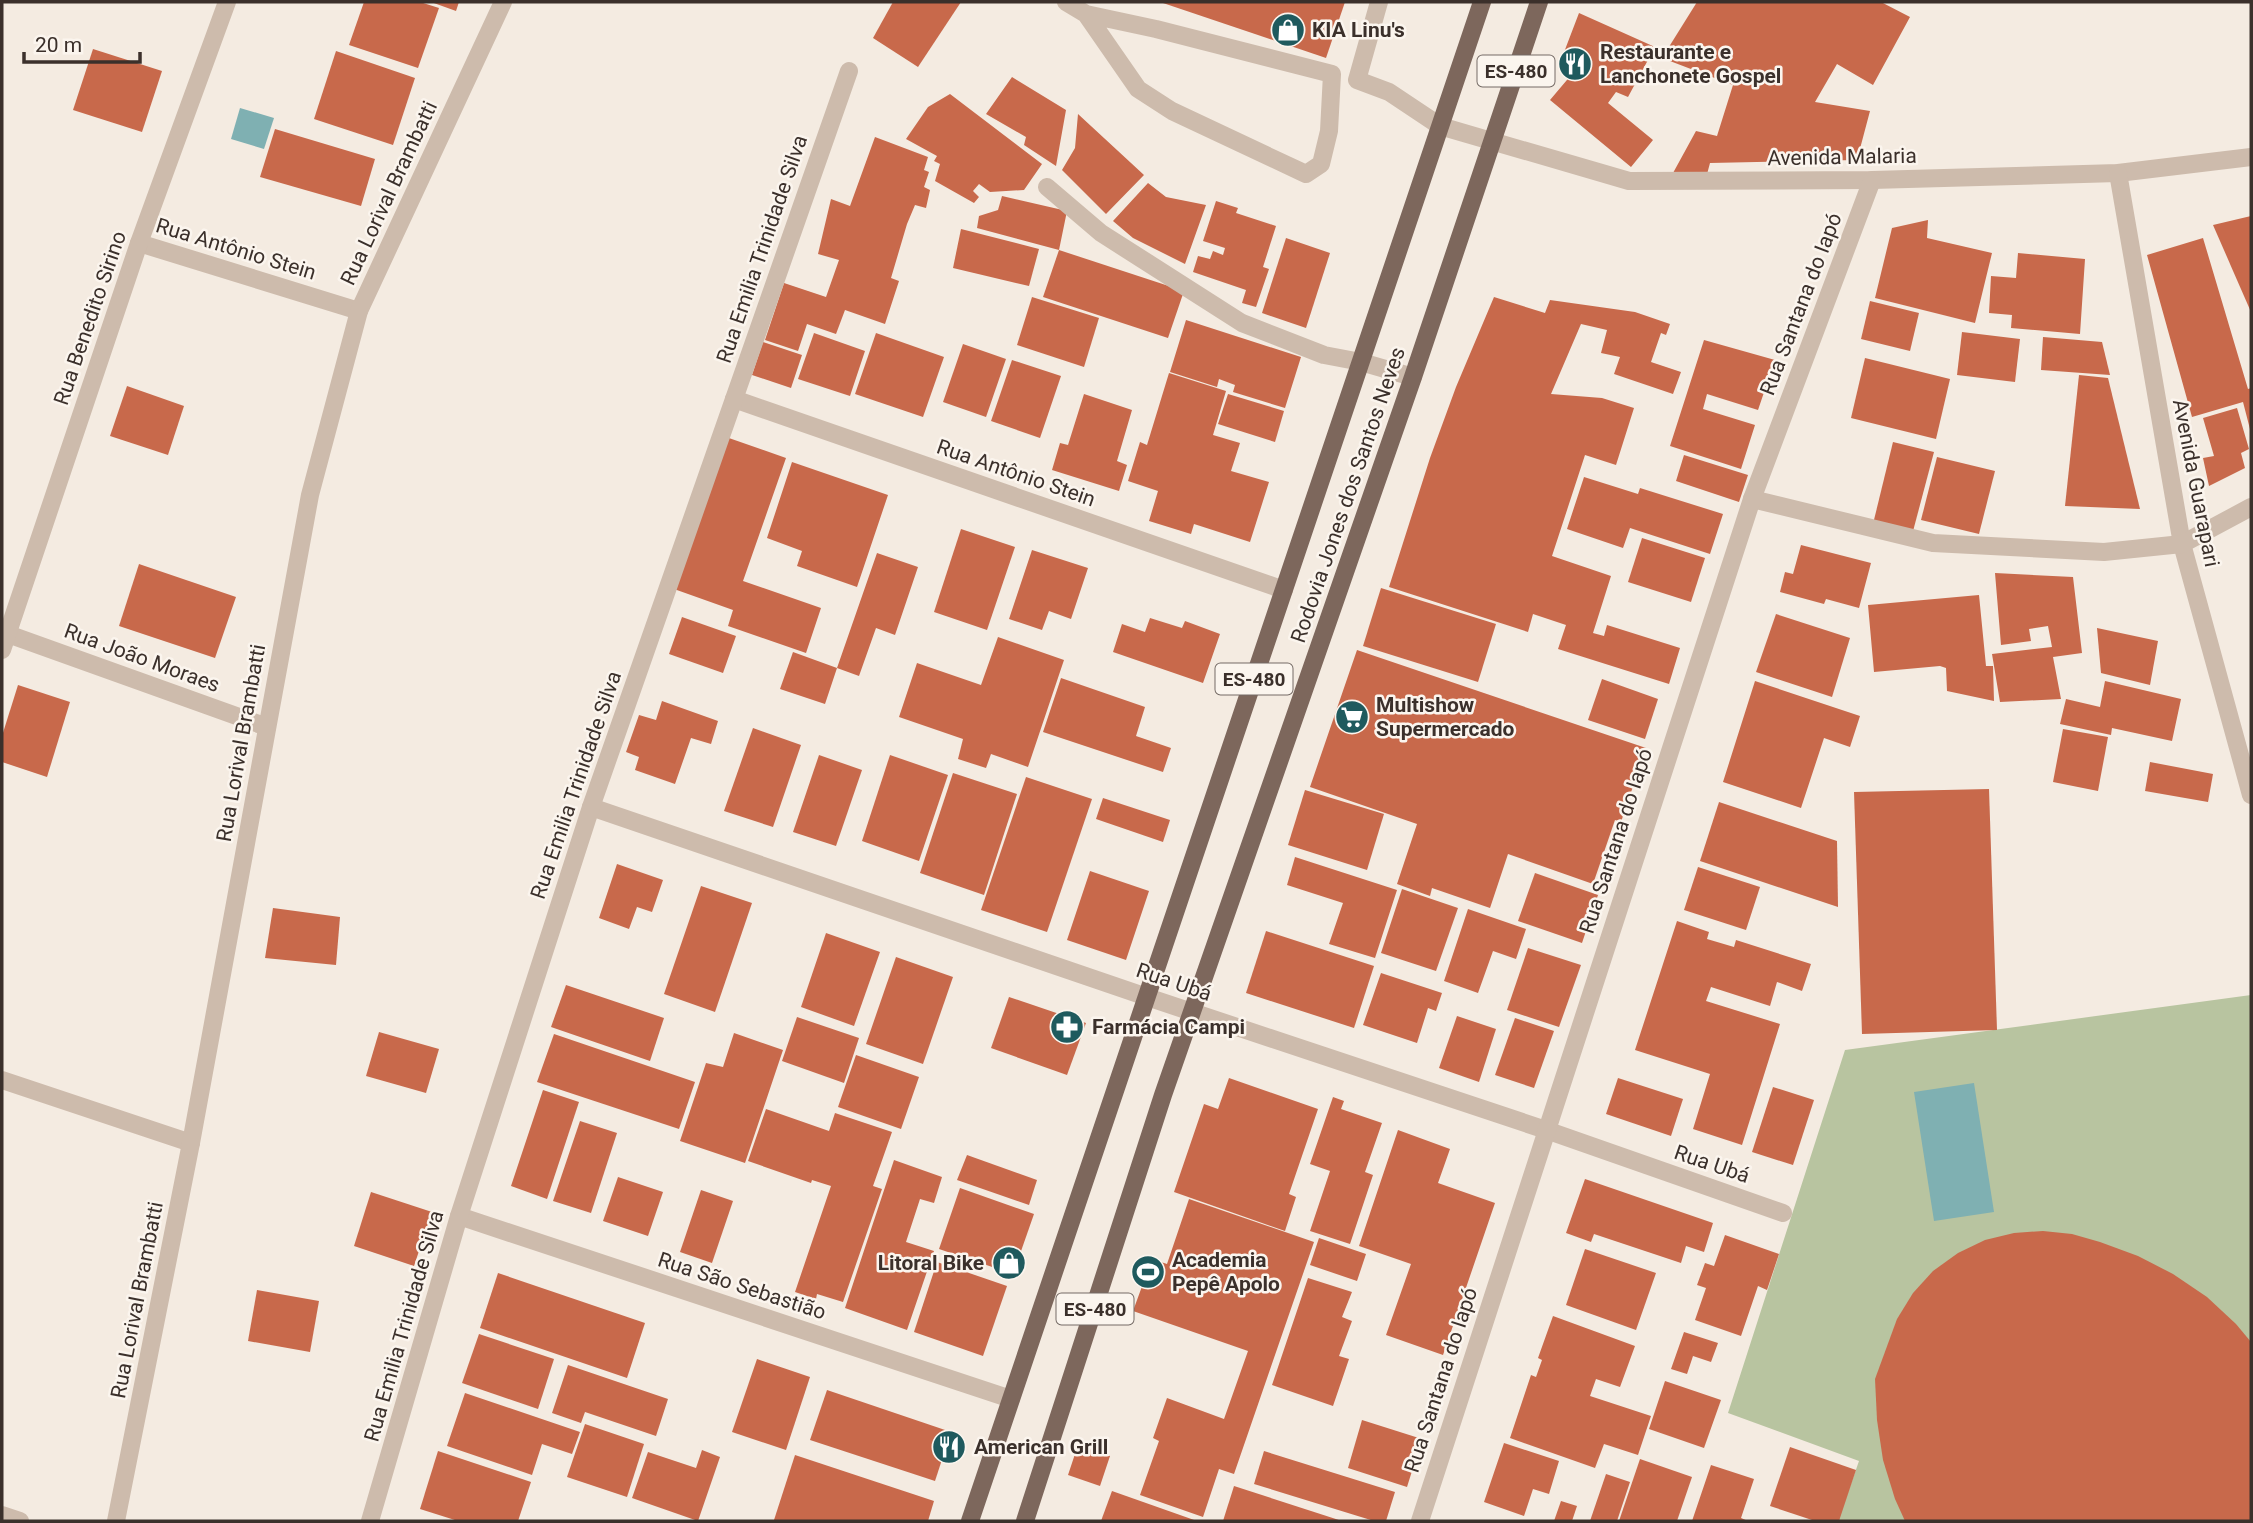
<svg xmlns="http://www.w3.org/2000/svg" width="2253" height="1523" font-family="Roboto,sans-serif">
<rect width="100%" height="100%" fill="#f4ebe1"/>
<!-- green -->
<polygon fill="#b8c4a0" points="2251,995 2251,1521 1838,1521 1859,1461 1728,1413 1845,1050"/>
<!-- water -->
<g fill="#7fb0b2">
<polygon points="240,108 274,118 264,149 231,139"/>
<polygon points="1974,1083 1994,1212 1934,1221 1914,1092"/>
</g>
<!-- building -->
<g fill="#c8694b">
<polygon points="364,2 420,2 439,8 418,68 349,45"/>
<polygon points="431,2 459,2 456,11"/>
<polygon points="893,2 961,2 918,67 873,38"/>
<polygon points="1160,2 1345,2 1326,58"/>
<polygon points="1697,2 1881,2 1910,17 1873,85 1837,64 1815,102 1870,111 1857,160 1710,163 1706,178 1673,173 1696,131 1717,136 1733,85 1662,58"/>
<polygon points="1579,13 1655,47 1628,97 1616,92 1608,103 1653,140 1631,167 1550,100 1572,74 1558,68"/>
<polygon points="93,49 162,71 142,132 73,110"/>
<polygon points="336,51 415,78 393,145 314,119"/>
<polygon points="1012,77 1066,110 1056,166 1024,145 1026,137 986,114"/>
<polygon points="950,94 1042,164 1024,190 990,192 979,184 973,191 979,197 974,203 935,181 940,164 934,161 937,156 906,139 928,107"/>
<polygon points="1078,114 1144,175 1106,214 1062,170 1075,148"/>
<polygon points="275,129 375,159 361,206 260,177"/>
<polygon points="875,137 928,157 924,170 929,172 924,187 930,190 926,208 915,205 907,224 891,278 899,281 885,324 845,310 836,334 807,324 798,351 765,340 784,283 826,297 839,260 818,254 831,199 850,206"/>
<polygon points="1148,183 1166,197 1206,205 1185,264 1133,238 1113,221"/>
<polygon points="1002,196 1067,211 1059,250 977,228 979,216 998,210"/>
<polygon points="1216,201 1238,208 1236,213 1276,226 1263,267 1269,269 1256,307 1242,303 1246,290 1193,272 1198,256 1210,259 1213,251 1223,255 1225,248 1203,241"/>
<polygon points="2251,216 2251,312 2213,225"/>
<polygon points="1928,220 1927,238 1992,253 1975,323 1875,298 1892,228"/>
<polygon points="961,229 1039,249 1029,286 953,268"/>
<polygon points="1286,238 1330,253 1306,328 1262,313"/>
<polygon points="2203,238 2248,389 2251,388 2251,433 2243,402 2192,417 2147,255"/>
<polygon points="1059,250 1184,291 1168,338 1043,297"/>
<polygon points="2018,253 2085,259 2080,334 2011,328 2012,315 1989,313 1991,276 2016,278"/>
<polygon points="1032,297 1099,318 1084,367 1017,345"/>
<polygon points="1494,297 1545,313 1550,300 1635,312 1670,324 1666,335 1661,333 1651,362 1681,372 1673,394 1614,374 1620,357 1601,353 1607,330 1581,324 1551,394 1602,398 1634,408 1616,465 1585,455 1552,556 1611,576 1593,633 1604,636 1607,625 1680,648 1669,684 1558,649 1566,625 1533,614 1528,632 1389,587 1430,458 1456,387"/>
<polygon points="1870,301 1919,313 1910,351 1861,339"/>
<polygon points="1186,320 1301,357 1285,408 1233,392 1235,385 1219,379 1217,387 1170,372"/>
<polygon points="1962,332 2020,339 2015,382 1957,375"/>
<polygon points="814,333 865,351 850,396 798,379"/>
<polygon points="876,333 944,357 923,417 855,394"/>
<polygon points="2043,337 2102,342 2110,375 2041,370"/>
<polygon points="1704,340 1775,360 1758,410 1707,394 1703,409 1755,425 1741,469 1670,446"/>
<polygon points="763,342 802,355 791,388 752,375"/>
<polygon points="963,344 1006,359 986,417 943,402"/>
<polygon points="1865,358 1950,379 1936,439 1851,418"/>
<polygon points="1012,360 1061,376 1040,438 991,421"/>
<polygon points="1169,373 1226,391 1213,435 1240,443 1231,471 1269,482 1250,542 1194,524 1191,534 1149,521 1158,491 1128,481 1140,442 1147,445"/>
<polygon points="2079,375 2108,378 2140,509 2065,506"/>
<polygon points="127,386 184,406 168,455 110,436"/>
<polygon points="1084,394 1132,410 1117,461 1127,465 1119,491 1052,470 1060,443 1068,445"/>
<polygon points="1228,394 1284,411 1275,442 1218,424"/>
<polygon points="2237,408 2249,449 2241,453 2245,468 2209,486 2203,458 2214,456 2203,418"/>
<polygon points="726,437 786,458 743,581 821,608 806,653 728,626 733,610 674,589"/>
<polygon points="1893,442 1934,452 1912,535 1873,524"/>
<polygon points="1684,455 1748,475 1739,502 1676,481"/>
<polygon points="1937,457 1995,471 1979,534 1921,520"/>
<polygon points="792,462 888,495 857,587 797,566 802,551 767,538"/>
<polygon points="1584,477 1638,494 1640,488 1723,514 1710,554 1630,528 1623,548 1567,529"/>
<polygon points="961,529 1015,547 987,630 934,612"/>
<polygon points="1642,538 1705,558 1691,602 1628,582"/>
<polygon points="1801,545 1871,563 1859,608 1826,599 1824,604 1780,592 1785,572 1793,574"/>
<polygon points="1032,550 1088,568 1071,619 1049,611 1042,630 1009,619"/>
<polygon points="877,553 918,567 895,635 876,628 859,676 837,668"/>
<polygon points="139,564 236,597 215,658 119,626"/>
<polygon points="1995,573 2073,577 2082,653 2053,657 2061,699 2000,702 1992,654 2052,647 2048,626 2029,629 2031,641 2001,645"/>
<polygon points="1381,588 1496,624 1478,682 1363,646"/>
<polygon points="1979,595 1986,666 1993,666 1994,701 1947,691 1946,668 1940,666 1874,672 1868,605"/>
<polygon points="1776,614 1850,638 1832,697 1756,672"/>
<polygon points="682,617 736,636 723,673 669,654"/>
<polygon points="1150,618 1182,628 1185,621 1220,634 1203,683 1113,652 1122,624 1145,632"/>
<polygon points="2097,628 2158,641 2150,685 2101,673"/>
<polygon points="998,637 1064,660 1028,767 991,754 986,768 958,759 963,739 899,717 917,663 981,685"/>
<polygon points="1357,650 1646,748 1621,822 1615,820 1593,884 1508,854 1490,908 1432,888 1430,896 1397,884 1417,824 1310,787"/>
<polygon points="793,652 837,668 825,704 780,689"/>
<polygon points="1061,678 1145,707 1136,736 1171,748 1163,772 1043,732"/>
<polygon points="1602,679 1658,699 1645,739 1588,720"/>
<polygon points="1755,681 1860,716 1850,747 1824,738 1801,808 1723,782"/>
<polygon points="2105,681 2181,699 2172,741 2112,728 2111,735 2060,724 2066,699 2100,707"/>
<polygon points="18,685 70,702 47,777 2,762 2,736"/>
<polygon points="662,701 718,721 711,744 691,738 675,784 635,770 639,757 626,752 639,715 656,720"/>
<polygon points="753,728 801,745 773,827 724,811"/>
<polygon points="2063,729 2108,737 2098,791 2053,782"/>
<polygon points="819,755 862,770 836,846 793,832"/>
<polygon points="890,755 948,775 919,861 862,841"/>
<polygon points="2150,762 2213,774 2208,802 2145,791"/>
<polygon points="953,773 1017,794 984,895 920,873"/>
<polygon points="1026,777 1092,799 1047,932 981,910"/>
<polygon points="1989,789 1997,1030 1862,1034 1854,792"/>
<polygon points="1305,790 1384,814 1367,870 1288,845"/>
<polygon points="1103,798 1170,820 1163,842 1096,819"/>
<polygon points="1719,802 1837,841 1838,907 1700,861"/>
<polygon points="1295,857 1397,890 1375,958 1329,944 1343,903 1287,885"/>
<polygon points="617,864 663,880 652,912 637,907 629,929 599,918"/>
<polygon points="1698,867 1760,887 1746,930 1684,910"/>
<polygon points="1090,871 1149,891 1126,960 1067,940"/>
<polygon points="1535,873 1598,895 1582,943 1518,921"/>
<polygon points="701,886 752,903 715,1012 664,994"/>
<polygon points="1402,889 1458,908 1436,971 1381,953"/>
<polygon points="273,908 340,917 336,965 265,958"/>
<polygon points="1468,909 1526,929 1516,959 1493,951 1478,993 1444,981"/>
<polygon points="1677,921 1709,932 1707,939 1734,947 1736,940 1811,964 1802,991 1777,982 1770,1006 1711,987 1706,1001 1780,1024 1742,1145 1693,1129 1710,1074 1635,1050"/>
<polygon points="1266,931 1374,966 1354,1028 1246,993"/>
<polygon points="826,933 880,952 854,1026 801,1007"/>
<polygon points="1528,948 1581,965 1559,1027 1507,1010"/>
<polygon points="896,957 953,977 923,1064 866,1044"/>
<polygon points="1381,973 1442,993 1436,1011 1428,1008 1417,1043 1363,1025"/>
<polygon points="566,985 664,1018 650,1061 551,1027"/>
<polygon points="1009,997 1086,1023 1067,1075 991,1048"/>
<polygon points="1457,1016 1496,1029 1479,1082 1439,1068"/>
<polygon points="797,1017 859,1038 844,1083 782,1061"/>
<polygon points="1515,1018 1554,1031 1534,1088 1495,1075"/>
<polygon points="379,1032 439,1049 426,1093 366,1076"/>
<polygon points="734,1033 783,1050 745,1163 680,1141 706,1063 723,1067"/>
<polygon points="554,1034 695,1082 679,1129 537,1082"/>
<polygon points="856,1055 919,1077 901,1129 838,1107"/>
<polygon points="1229,1078 1318,1109 1289,1194 1296,1197 1285,1231 1174,1192 1204,1104 1218,1109"/>
<polygon points="1618,1078 1683,1099 1671,1136 1606,1114"/>
<polygon points="1773,1087 1814,1100 1793,1165 1752,1152"/>
<polygon points="543,1090 579,1102 547,1199 511,1186"/>
<polygon points="1333,1097 1344,1101 1341,1109 1382,1123 1365,1172 1373,1175 1350,1244 1310,1231 1330,1171 1310,1164"/>
<polygon points="766,1109 829,1131 835,1113 892,1132 873,1186 882,1189 843,1302 817,1294 816,1299 795,1292 831,1186 812,1180 811,1183 748,1161"/>
<polygon points="580,1121 617,1133 591,1213 553,1201"/>
<polygon points="1398,1130 1450,1149 1438,1183 1495,1203 1443,1355 1386,1335 1411,1264 1359,1246"/>
<polygon points="967,1155 1037,1180 1029,1205 957,1180"/>
<polygon points="894,1160 942,1177 934,1203 920,1199 906,1242 934,1251 907,1330 845,1308"/>
<polygon points="618,1177 663,1192 648,1236 603,1221"/>
<polygon points="1585,1179 1713,1223 1704,1252 1686,1246 1681,1263 1594,1234 1591,1242 1566,1233"/>
<polygon points="960,1188 1034,1214 1013,1274 939,1249"/>
<polygon points="701,1190 733,1201 712,1263 680,1252"/>
<polygon points="371,1192 432,1212 414,1266 354,1246"/>
<polygon points="1189,1199 1314,1242 1234,1474 1219,1469 1203,1517 1140,1495 1159,1441 1153,1438 1167,1398 1224,1419 1248,1351 1133,1311 1152,1259 1167,1264"/>
<polygon points="2043,1231 2072,1234 2100,1242 2138,1256 2173,1274 2207,1297 2236,1324 2251,1342 2251,1521 1905,1521 1895,1499 1883,1460 1877,1420 1875,1379 1897,1319 1913,1293 1933,1271 1958,1253 1985,1240 2014,1233"/>
<polygon points="1725,1235 1779,1254 1767,1290 1758,1286 1741,1336 1695,1320 1706,1288 1697,1285 1705,1263 1714,1266"/>
<polygon points="1319,1238 1366,1254 1357,1281 1310,1265"/>
<polygon points="1585,1249 1656,1273 1636,1330 1566,1305"/>
<polygon points="937,1262 1007,1286 983,1356 914,1332"/>
<polygon points="498,1273 645,1323 627,1378 480,1328"/>
<polygon points="1308,1278 1352,1292 1342,1317 1352,1321 1339,1356 1349,1359 1333,1406 1272,1385"/>
<polygon points="257,1290 319,1301 310,1352 248,1341"/>
<polygon points="1553,1316 1635,1346 1620,1387 1596,1379 1590,1396 1651,1416 1638,1455 1604,1444 1595,1468 1510,1438 1531,1375 1536,1377 1542,1360 1538,1358"/>
<polygon points="1684,1332 1718,1343 1711,1362 1693,1356 1687,1374 1671,1369"/>
<polygon points="479,1334 554,1359 538,1409 462,1383"/>
<polygon points="757,1359 810,1377 786,1450 732,1432"/>
<polygon points="568,1365 668,1399 656,1436 585,1412 581,1423 552,1413"/>
<polygon points="1665,1381 1721,1400 1704,1448 1649,1429"/>
<polygon points="827,1390 951,1432 935,1481 810,1440"/>
<polygon points="465,1393 580,1432 572,1454 542,1444 532,1475 447,1446"/>
<polygon points="1362,1420 1422,1439 1407,1487 1348,1468"/>
<polygon points="585,1424 644,1444 627,1497 567,1477"/>
<polygon points="1504,1443 1559,1461 1549,1494 1533,1489 1524,1516 1484,1502"/>
<polygon points="1078,1445 1110,1456 1100,1486 1068,1475"/>
<polygon points="1790,1447 1856,1470 1839,1521 1815,1521 1770,1506"/>
<polygon points="702,1450 720,1457 698,1521 632,1498 648,1452 696,1468"/>
<polygon points="438,1451 531,1482 518,1521 458,1521 420,1509"/>
<polygon points="1264,1451 1395,1492 1386,1521 1374,1521 1254,1484"/>
<polygon points="795,1455 934,1501 928,1521 774,1520"/>
<polygon points="1640,1459 1692,1477 1677,1521 1619,1521"/>
<polygon points="1711,1465 1754,1479 1741,1518 1748,1521 1692,1521"/>
<polygon points="1606,1474 1630,1482 1617,1521 1590,1521"/>
<polygon points="1234,1486 1342,1521 1223,1521"/>
<polygon points="1112,1491 1197,1521 1101,1521"/>
<polygon points="1561,1501 1577,1506 1572,1521 1554,1521"/>
</g>
<g fill="none" stroke-linecap="round" stroke-linejoin="round">
<!-- minor -->
<g stroke="#cdbbac" stroke-width="18">
<polyline points="1066,2 1086,14 1156,29 1332,74 1329,131 1321,164 1306,174 1172,111 1138,89 1086,14"/>
<polyline points="1379,2 1357,80 1389,92 1440,126 1629,181 1872,180 2118,173 2251,157"/>
<polyline points="2118,173 2182,544 2251,795"/>
<polyline points="1047,187 1101,233 1242,323 1324,355 1361,362 1413,377"/>
<polyline points="139,243 359,311"/>
<polyline points="734,399 1284,590"/>
<polyline points="1752,499 1933,543 2104,552 2182,544 2251,507"/>
<polyline points="2,632 267,727"/>
<polyline points="2,650 139,243 227,2"/>
<polyline points="591,807 1147,997 1546,1130 1783,1213"/>
<polyline points="2,1080 191,1143"/>
<polyline points="459,1216 1011,1399"/>
<polyline points="2,1515 20,1521"/>
<polyline points="116,1521 191,1143 310,495 359,311 503,2"/>
<polyline points="370,1521 459,1216 591,807 849,71"/>
<polyline points="1420,1521 1752,499 1872,180"/>
</g>
<!-- major -->
<g stroke="#7d675c" stroke-width="18">
<polyline points="970,1521 1482,2"/>
<polyline points="1025,1521 1163,1095 1413,377 1539,2"/>
</g>
</g>
<!-- icons -->
<defs>
<g id="shop-disc" transform="scale(1.75)"><circle r="9.5" fill="#1f5a5e" stroke="#fbf5ee"/><path d="M-5-2.5h2.3a2.7 3.5 0 0 1 5.4 0H5L5.5 6h-11ZM-1.5-2.5h3a1.5 2.3 0 0 0-3 0Z" fill="#fff"/></g>
<g id="restaurant-disc" transform="scale(1.75)"><circle r="9.5" fill="#1f5a5e" stroke="#fbf5ee"/><path d="M-5-6h1v4h1v-4h1v4h1v-4h1v5L-1.5 .5V6h-2V.5L-5-1ZM5-6V6H3V1.5H1.5Q1.5-4 5-6Z" fill="#fff"/></g>
<g id="supermarket-disc" transform="scale(1.75)"><circle r="9.5" fill="#1f5a5e" stroke="#fbf5ee"/><path d="M-6-5.5h2.5l.6 2H6L4.5 2H-2.5L-4.4-4H-6ZM-1.5 3.2a1.3 1.3 0 1 0 .1 0ZM3 3.2a1.3 1.3 0 1 0 .1 0Z" fill="#fff"/></g>
<g id="pharmacy-disc" transform="scale(1.75)"><circle r="9.5" fill="#1f5a5e" stroke="#fbf5ee"/><path d="M-2-6h4v4h4v4h-4v4h-4v-4h-4v-4h4Z" fill="#fff"/></g>
<g id="stadium-disc" transform="scale(1.75)"><circle r="9.5" fill="#1f5a5e" stroke="#fbf5ee"/><path d="M0-5a6.5 5 0 1 0 0 10a6.5 5 0 1 0 0-10ZM-3.5-1.8h7v3.6h-7Z" fill="#fff"/></g>
</defs>
<g fill-rule="evenodd">
<use href="#shop-disc" x="1288" y="30"/>
<use href="#restaurant-disc" x="1575" y="64"/>
<use href="#supermarket-disc" x="1352" y="717"/>
<use href="#pharmacy-disc" x="1067" y="1027"/>
<use href="#shop-disc" x="1009" y="1263"/>
<use href="#stadium-disc" x="1148" y="1272"/>
<use href="#restaurant-disc" x="949" y="1447"/>
</g>
<g text-anchor="middle" dominant-baseline="central" stroke-width="5" stroke-linejoin="round" paint-order="stroke">
<!-- shield labels -->
<g fill="#fbf5ee" stroke="#756b66" stroke-width="2">
<rect x="1477.5" y="55.5" width="77" height="31" rx="5"/>
<rect x="1215.5" y="663.5" width="77" height="31" rx="5"/>
<rect x="1056.5" y="1293.5" width="77" height="31" rx="5"/>
</g>
<g font-size="19" font-weight="bold" fill="#3b302b">
<text x="1516" y="71">ES-480</text>
<text x="1254" y="679">ES-480</text>
<text x="1095" y="1309">ES-480</text>
</g>
<!-- poi labels -->
<g font-size="21" font-weight="bold" fill="#3b302b" stroke="#fbf5ee" text-anchor="start">
<text x="1312" y="30">KIA Linu's</text>
<text x="1600" y="52">Restaurante e<tspan x="1600" dy="24">Lanchonete Gospel</tspan></text>
<text x="1376" y="705">Multishow<tspan x="1376" dy="24">Supermercado</tspan></text>
<text x="1092" y="1027">Farmácia Campi</text>
<text x="1172" y="1260">Academia<tspan x="1172" dy="24">Pepê Apolo</tspan></text>
<text x="984" y="1263" text-anchor="end">Litoral Bike</text>
<text x="974" y="1447">American Grill</text>
</g>
<!-- street labels -->
<g font-size="21" fill="#3b302b" stroke="#fbf5ee">
<text transform="translate(1842 157) rotate(-1)">Avenida Malaria</text>
<text transform="translate(389 193) rotate(-65)">Rua Lorival Brambatti</text>
<text transform="translate(236 249) rotate(17)">Rua Antônio Stein</text>
<text transform="translate(762 249) rotate(-71)">Rua Emilia Trinidade Silva</text>
<text transform="translate(1801 304) rotate(-69)">Rua Santana do Iapó</text>
<text transform="translate(90 318) rotate(-71)">Rua Benedito Sirino</text>
<text transform="translate(1016 473) rotate(19)">Rua Antônio Stein</text>
<text transform="translate(2196 483) rotate(79)">Avenida Guarapari</text>
<text transform="translate(1348 495) rotate(-71)">Rodovia Jones dos Santos Neves</text>
<text transform="translate(142 658) rotate(20)">Rua João Moraes</text>
<text transform="translate(241 743) rotate(-80)">Rua Lorival Brambatti</text>
<text transform="translate(576 785) rotate(-71)">Rua Emilia Trinidade Silva</text>
<text transform="translate(1616 841) rotate(-72)">Rua Santana do Iapó</text>
<text transform="translate(1174 982) rotate(19)">Rua Ubá</text>
<text transform="translate(1712 1164) rotate(19)">Rua Ubá</text>
<text transform="translate(742 1286) rotate(18)">Rua São Sebastião</text>
<text transform="translate(137 1300) rotate(-79)">Rua Lorival Brambatti</text>
<text transform="translate(404 1326) rotate(-74)">Rua Emilia Trinidade Silva</text>
<text transform="translate(1441 1380) rotate(-72)">Rua Santana do Iapó</text>
</g>
</g>
<!-- border -->
<rect width="2253" height="1523" fill="none" stroke="#3b302b" stroke-width="7"/>
<!-- scale -->
<path d="M24 52v10h116v-10" fill="none" stroke="#3b302b" stroke-width="3.5"/>
<text x="35" y="52" font-size="21" fill="#3b302b" stroke="#fbf5ee" stroke-width="5" paint-order="stroke">20 m</text>
</svg>
